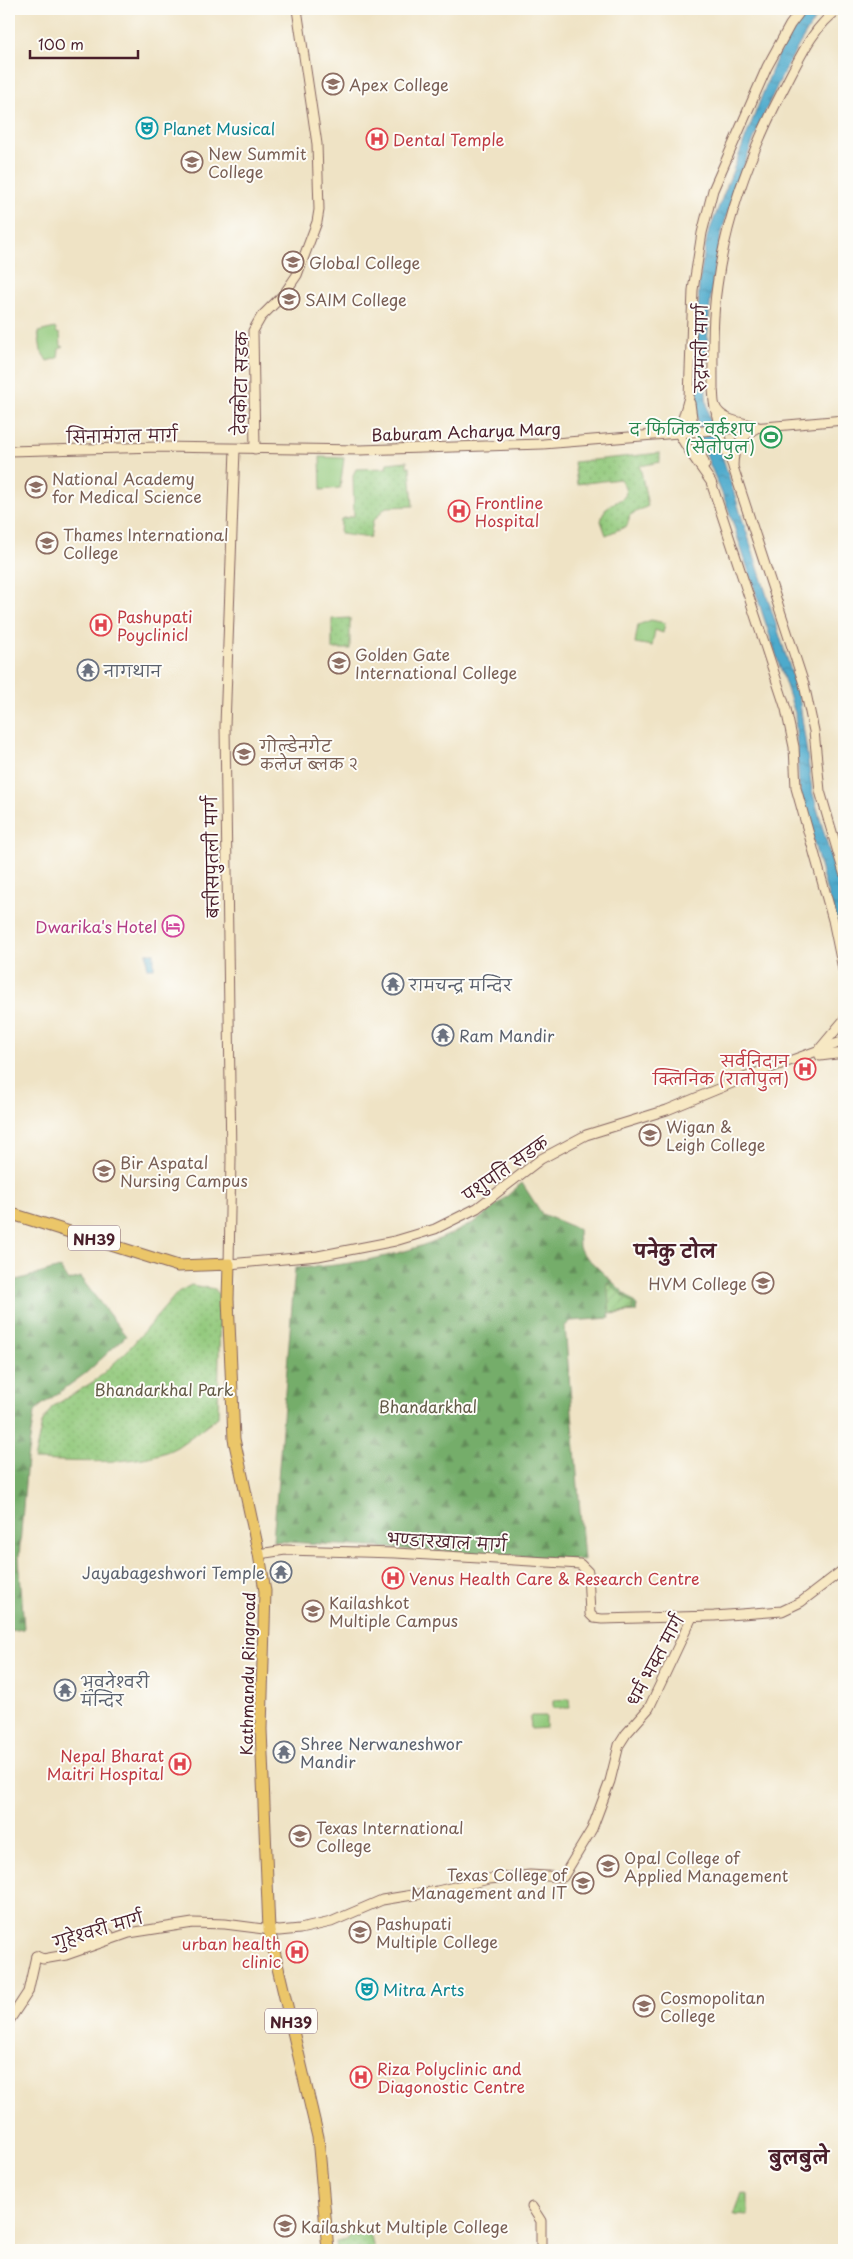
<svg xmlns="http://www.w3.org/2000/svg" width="853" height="2259" font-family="'Playpen Sans','Playpen Sans Deva',sans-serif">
<defs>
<pattern id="forest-firs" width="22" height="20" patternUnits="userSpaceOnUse" patternTransform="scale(1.25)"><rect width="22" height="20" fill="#75ad6b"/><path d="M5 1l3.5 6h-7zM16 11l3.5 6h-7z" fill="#628c58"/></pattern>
<pattern id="park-dots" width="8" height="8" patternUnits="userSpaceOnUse" patternTransform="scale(1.25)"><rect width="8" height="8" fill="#92c97b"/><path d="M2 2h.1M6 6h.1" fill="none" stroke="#7fac6a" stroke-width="1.8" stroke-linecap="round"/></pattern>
<pattern id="garden-furrows" width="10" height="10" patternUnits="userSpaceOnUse" patternTransform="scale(1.25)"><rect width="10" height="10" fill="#92c97b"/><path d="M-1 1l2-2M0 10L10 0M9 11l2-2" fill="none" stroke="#7fac6a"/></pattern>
<pattern id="water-ripples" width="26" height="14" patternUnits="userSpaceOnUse" patternTransform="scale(1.25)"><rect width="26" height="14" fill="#4eaacc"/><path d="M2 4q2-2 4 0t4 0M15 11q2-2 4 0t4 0" fill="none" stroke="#438aa6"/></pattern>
</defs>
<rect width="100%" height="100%" fill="#fdfcf7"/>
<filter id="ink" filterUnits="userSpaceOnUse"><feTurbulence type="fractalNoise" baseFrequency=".02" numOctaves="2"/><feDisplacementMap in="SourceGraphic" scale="10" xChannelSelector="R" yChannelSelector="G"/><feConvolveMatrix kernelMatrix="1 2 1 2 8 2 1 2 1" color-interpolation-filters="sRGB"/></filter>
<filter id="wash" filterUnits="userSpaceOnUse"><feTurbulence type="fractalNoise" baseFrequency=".0096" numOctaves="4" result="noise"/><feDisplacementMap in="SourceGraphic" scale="20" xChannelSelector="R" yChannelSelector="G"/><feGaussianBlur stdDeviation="1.12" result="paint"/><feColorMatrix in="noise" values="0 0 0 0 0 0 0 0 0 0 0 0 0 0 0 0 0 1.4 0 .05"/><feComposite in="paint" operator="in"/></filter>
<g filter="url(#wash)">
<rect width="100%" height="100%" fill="#efe3c5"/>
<!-- grass -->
<g fill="#92c97b" stroke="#6e7453">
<polygon points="55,328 57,333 60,334 61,346 64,347 59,349 58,358 47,361 41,351 38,332"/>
<polygon points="320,457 344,458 340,488 321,490"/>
<polygon points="651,620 665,623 663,633 655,630 652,646 635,643 638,625"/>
<polygon points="569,1699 570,1708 553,1708 553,1700"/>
<polygon points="530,1716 546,1716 546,1728 531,1729"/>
</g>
<!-- forest -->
<g fill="url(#forest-firs)" stroke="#60664b">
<path d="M 522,1183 L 542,1214 L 578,1229 L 579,1247 L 582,1253 L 637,1305 L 636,1312 L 609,1314 L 610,1318 L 571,1321 L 565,1326 L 584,1560 L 273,1541 L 295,1268 C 355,1266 418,1253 471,1224 C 489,1214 505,1197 522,1183 Z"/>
<polygon points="60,1268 68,1281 80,1277 126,1336 86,1373 39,1407 34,1414 27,1459 19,1557 24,1629 9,1631 9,1282"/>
</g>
<!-- park -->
<g fill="url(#park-dots)" stroke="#6e7453">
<path d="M 660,453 L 660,462 L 640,466 L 648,506 L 630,515 L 627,526 L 606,535 L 601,521 C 602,518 603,512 606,509 C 617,497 635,502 620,479 L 577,484 L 574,462 Z"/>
<polygon points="407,461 407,466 410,467 413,506 386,507 373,521 370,538 340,534 341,519 354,516 353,475 356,469 386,468 387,463"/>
<polygon points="350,618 350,649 332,649 332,619"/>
<path d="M 191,1285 L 215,1289 L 220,1297 L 218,1417 C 204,1426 191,1438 177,1447 C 141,1467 75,1461 34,1460 L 42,1423 L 52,1407 L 96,1380 L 127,1351 L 178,1292 Z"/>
<polygon points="742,2193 748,2194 748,2216 734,2215"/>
<polygon points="370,2232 374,2250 337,2250 336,2242 347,2240 352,2233"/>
</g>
<!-- garden -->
<polygon fill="url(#garden-furrows)" stroke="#6e7453" points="607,1282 633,1304 632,1311 610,1313"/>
<!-- water -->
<g fill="url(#water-ripples)" stroke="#4c647c">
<path d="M 811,9 L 827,9 L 818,16 L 811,25 C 780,74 758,125 739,179 C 732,200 724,222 719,244 C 712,278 709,312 707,346 C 705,378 703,413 718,443 L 799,696 L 812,790 L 844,904 L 844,956 L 799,787 L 795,713 L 728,508 L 701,443 L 695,402 L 699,283 L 707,237 L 777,57 L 799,21 Z"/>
<rect x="147" y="953" width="7" height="15"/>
</g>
</g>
<g filter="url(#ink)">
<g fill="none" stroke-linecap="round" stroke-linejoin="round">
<!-- secondary casing -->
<g stroke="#846461" stroke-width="11">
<g id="secondary">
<path d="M 802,9 L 790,25 L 767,67 L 713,190 L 702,233 L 693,290 L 689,397 L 679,433 C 680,439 705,473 711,482 L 786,709 L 794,747 L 796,788 L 833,920 L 844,974"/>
<path d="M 839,9 C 814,26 801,55 787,82 C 753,146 726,215 717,286 C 712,320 713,355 713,389 C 714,394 713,401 715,406 C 721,422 745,422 758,427 C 740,437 733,446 733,467 L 804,684 L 814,731 L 820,791 L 844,873"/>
<polyline points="690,403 695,440 705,465"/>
<polyline points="715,407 722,440 732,464"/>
<polyline points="753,428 844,420"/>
<polyline points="235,449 225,726 231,1158 229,1264 318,1256 395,1241 435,1229 477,1208 541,1159 586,1135 667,1110 754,1074 844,1041"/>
<polyline points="255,449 253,331 261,317 284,294 297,275 317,222 319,210 317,144 297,9"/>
<polyline points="9,451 159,447 360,450 543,444 691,432"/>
<polyline points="818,1051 844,1020"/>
<polyline points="818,1051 820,1056 844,1053"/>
<polyline points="259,1554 285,1550 396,1553 580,1564 588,1572 590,1614 594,1618 602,1619 714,1616 782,1611 801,1602 844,1569"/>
<polyline points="77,1947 109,1934"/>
<polyline points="36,1956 43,1959 66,1955 129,1933 193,1923 225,1924 279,1931 300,1929 331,1922 382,1900 437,1891 489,1879 530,1875 563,1877 592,1829 610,1781 619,1745 626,1734 649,1708 692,1617"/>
<polyline points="9,2021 28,1992 36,1956"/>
<polyline points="532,2207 541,2221 541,2250"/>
</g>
</g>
<!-- highway casing -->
<g stroke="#846461" stroke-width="13">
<polyline id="highway" points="9,1213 178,1266 229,1264 228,1299 234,1439 259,1554 265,1591 261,1729 269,1930 318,2137 328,2250"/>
</g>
<!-- secondary -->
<use href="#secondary" stroke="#f7e8c3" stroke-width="9"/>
<!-- highway -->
<use href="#highway" stroke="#ebc669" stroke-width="11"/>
<!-- secondary-bridge casing -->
<g stroke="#846461" stroke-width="11" stroke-linecap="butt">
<polyline id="secondary-bridge" points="691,432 738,428"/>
</g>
<!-- secondary-bridge -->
<use href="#secondary-bridge" stroke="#f7e8c3" stroke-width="9"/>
</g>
</g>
<!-- icons -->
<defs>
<g id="university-ring" transform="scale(1.125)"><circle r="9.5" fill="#fdfcf7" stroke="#8d6e63" stroke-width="1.5"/><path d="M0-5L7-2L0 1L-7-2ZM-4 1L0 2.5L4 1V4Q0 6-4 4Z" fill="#8d6e63"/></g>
<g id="theatre-ring" transform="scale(1.125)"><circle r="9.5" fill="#fdfcf7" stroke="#0f9aa8" stroke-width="1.5"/><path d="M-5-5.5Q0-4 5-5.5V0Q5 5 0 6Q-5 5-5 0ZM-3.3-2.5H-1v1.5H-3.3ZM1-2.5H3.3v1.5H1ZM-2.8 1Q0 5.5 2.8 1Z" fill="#0f9aa8"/></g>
<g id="hospital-ring" transform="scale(1.125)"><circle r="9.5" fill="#fdfcf7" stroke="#e0444e" stroke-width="1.5"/><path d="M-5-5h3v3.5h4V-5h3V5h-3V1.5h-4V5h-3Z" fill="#e0444e"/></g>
<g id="stadium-ring" transform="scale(1.125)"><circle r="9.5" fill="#fdfcf7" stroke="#2e9e5b" stroke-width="1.5"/><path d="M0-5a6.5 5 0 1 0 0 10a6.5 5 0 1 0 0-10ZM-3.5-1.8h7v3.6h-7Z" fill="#2e9e5b"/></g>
<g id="temple-ring" transform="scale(1.125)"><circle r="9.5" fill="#fdfcf7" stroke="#6b7280" stroke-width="1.5"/><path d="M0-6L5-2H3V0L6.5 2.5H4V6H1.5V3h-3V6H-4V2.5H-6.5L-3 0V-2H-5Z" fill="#6b7280"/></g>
<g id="hotel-ring" transform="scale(1.125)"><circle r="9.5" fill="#fdfcf7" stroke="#d1479c" stroke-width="1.5"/><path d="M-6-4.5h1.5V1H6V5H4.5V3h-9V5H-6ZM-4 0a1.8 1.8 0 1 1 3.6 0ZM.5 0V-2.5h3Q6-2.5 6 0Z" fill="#d1479c"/></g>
</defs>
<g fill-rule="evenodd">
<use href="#university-ring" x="333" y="84"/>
<use href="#theatre-ring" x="147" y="128"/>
<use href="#hospital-ring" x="377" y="139"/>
<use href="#university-ring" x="192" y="162"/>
<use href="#university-ring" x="293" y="262"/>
<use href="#university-ring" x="289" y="299"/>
<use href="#stadium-ring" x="771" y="437"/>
<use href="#university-ring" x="36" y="487"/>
<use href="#hospital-ring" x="459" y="511"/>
<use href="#university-ring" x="47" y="543"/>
<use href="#hospital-ring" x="101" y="625"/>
<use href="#university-ring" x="339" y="663"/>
<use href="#temple-ring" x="88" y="670"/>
<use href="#university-ring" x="244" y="754"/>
<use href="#hotel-ring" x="173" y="926"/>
<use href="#temple-ring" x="393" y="984"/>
<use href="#temple-ring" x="443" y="1035"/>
<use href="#hospital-ring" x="805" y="1069"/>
<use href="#university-ring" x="650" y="1135"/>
<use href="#university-ring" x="104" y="1171"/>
<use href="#university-ring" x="763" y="1283"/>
<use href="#temple-ring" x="281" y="1572"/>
<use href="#hospital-ring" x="393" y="1578"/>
<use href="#university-ring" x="313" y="1611"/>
<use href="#temple-ring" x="65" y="1690"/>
<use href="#temple-ring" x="284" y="1752"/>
<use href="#hospital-ring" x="180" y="1764"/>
<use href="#university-ring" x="300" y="1836"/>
<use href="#university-ring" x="608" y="1866"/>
<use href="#university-ring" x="583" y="1883"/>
<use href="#university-ring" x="360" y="1932"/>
<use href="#hospital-ring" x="297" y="1952"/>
<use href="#theatre-ring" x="367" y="1989"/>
<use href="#university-ring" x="644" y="2006"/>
<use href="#hospital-ring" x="361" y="2077"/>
<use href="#university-ring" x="285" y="2226"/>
</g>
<g text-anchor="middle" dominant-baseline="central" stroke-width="4" stroke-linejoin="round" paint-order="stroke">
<!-- shield labels -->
<g fill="#fdfcf7" stroke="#806168" stroke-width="1">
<rect x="68" y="1225.5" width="52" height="25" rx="4"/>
<rect x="265" y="2008.5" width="52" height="25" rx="4"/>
</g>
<g font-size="15" font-weight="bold" fill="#4a1f2b">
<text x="94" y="1238">NH39</text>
<text x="291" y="2021">NH39</text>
</g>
<!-- education labels -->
<g font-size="16" fill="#785e54" stroke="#fdfcf7" text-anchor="start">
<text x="349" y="84">Apex College</text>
<text x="208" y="153">New Summit<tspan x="208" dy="18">College</tspan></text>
<text x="309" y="262">Global College</text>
<text x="305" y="299">SAIM College</text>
<text x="52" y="478">National Academy<tspan x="52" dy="18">for Medical Science</tspan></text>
<text x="63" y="534">Thames International<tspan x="63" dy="18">College</tspan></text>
<text x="355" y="654">Golden Gate<tspan x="355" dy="18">International College</tspan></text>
<text x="260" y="745">गोल्डेनगेट<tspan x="260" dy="18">कलेज ब्लक २</tspan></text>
<text x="666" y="1126">Wigan &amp;<tspan x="666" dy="18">Leigh College</tspan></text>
<text x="120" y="1162">Bir Aspatal<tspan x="120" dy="18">Nursing Campus</tspan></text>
<text x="747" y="1283" text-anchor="end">HVM College</text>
<text x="329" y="1602">Kailashkot<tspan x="329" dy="18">Multiple Campus</tspan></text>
<text x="316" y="1827">Texas International<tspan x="316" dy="18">College</tspan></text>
<text x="624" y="1857">Opal College of<tspan x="624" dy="18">Applied Management</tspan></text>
<text x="567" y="1874" text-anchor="end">Texas College of<tspan x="567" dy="18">Management and IT</tspan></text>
<text x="376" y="1923">Pashupati<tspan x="376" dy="18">Multiple College</tspan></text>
<text x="660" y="1997">Cosmopolitan<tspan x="660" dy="18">College</tspan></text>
<text x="301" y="2226">Kailashkut Multiple College</text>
</g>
<!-- culture labels -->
<g font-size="16" fill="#0d838f" stroke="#fdfcf7" text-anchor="start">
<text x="163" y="128">Planet Musical</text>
<text x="383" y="1989">Mitra Arts</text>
</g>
<!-- health labels -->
<g font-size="16" fill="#be3a42" stroke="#fdfcf7" text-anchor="start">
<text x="393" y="139">Dental Temple</text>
<text x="475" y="502">Frontline<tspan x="475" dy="18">Hospital</tspan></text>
<text x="117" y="616">Pashupati<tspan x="117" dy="18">Poyclinicl</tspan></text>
<text x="789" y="1060" text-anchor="end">सर्वनिदान<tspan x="789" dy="18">क्लिनिक (रातोपुल)</tspan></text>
<text x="409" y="1578">Venus Health Care &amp; Research Centre</text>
<text x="164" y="1755" text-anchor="end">Nepal Bharat<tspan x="164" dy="18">Maitri Hospital</tspan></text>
<text x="281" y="1943" text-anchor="end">urban health<tspan x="281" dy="18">clinic</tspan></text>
<text x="377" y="2068">Riza Polyclinic and<tspan x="377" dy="18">Diagonostic Centre</tspan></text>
</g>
<!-- street labels -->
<g font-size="16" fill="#4a1f2b" stroke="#fdfcf7">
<text transform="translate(700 348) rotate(-89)">रुद्रमती मार्ग</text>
<text transform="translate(240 383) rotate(-89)">देवकोटा सडक</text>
<text transform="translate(466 431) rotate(-2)">Baburam Acharya Marg</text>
<text transform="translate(122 435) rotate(-1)">सिनामंगल मार्ग</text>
<text transform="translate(211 857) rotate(-91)">बत्तीसपुतली मार्ग</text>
<text transform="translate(505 1168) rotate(-35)">पशुपति सडक</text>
<text transform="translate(447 1541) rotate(3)">भण्डारखाल मार्ग</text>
<text transform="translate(655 1660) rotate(-62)">धर्म भक्त मार्ग</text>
<text transform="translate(247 1674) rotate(-89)">Kathmandu Ringroad</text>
<text transform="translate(98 1929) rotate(-16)">गुहेश्वरी मार्ग</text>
</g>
<!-- leisure labels -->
<g font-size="16" fill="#27864d" stroke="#fdfcf7" text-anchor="end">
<text x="755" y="428">द फिजिक वर्कशप<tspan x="755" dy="18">(सेतोपुल)</tspan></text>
</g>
<!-- worship labels -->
<g font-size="16" fill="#5b616d" stroke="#fdfcf7" text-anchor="start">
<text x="104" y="670">नागथान</text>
<text x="409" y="984">रामचन्द्र मन्दिर</text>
<text x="459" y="1035">Ram Mandir</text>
<text x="265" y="1572" text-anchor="end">Jayabageshwori Temple</text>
<text x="81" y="1681">भुवनेश्वरी<tspan x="81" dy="18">मन्दिर</tspan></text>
<text x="300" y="1743">Shree Nerwaneshwor<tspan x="300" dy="18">Mandir</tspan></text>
</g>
<!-- hotel labels -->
<g font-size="16" fill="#b23c85" stroke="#fdfcf7" text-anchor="end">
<text x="157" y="926">Dwarika's Hotel</text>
</g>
<!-- park labels -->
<g font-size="16" fill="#635a47" stroke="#fdfcf7">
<text x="164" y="1389">Bhandarkhal Park</text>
<text x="428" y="1406">Bhandarkhal</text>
</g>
<!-- neighbourhood labels -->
<g font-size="18" font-weight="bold" fill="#4a1f2b" stroke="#fdfcf7">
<text x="675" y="1250">पनेकु टोल</text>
<text x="799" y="2156">बुलबुले</text>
</g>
</g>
<!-- margin -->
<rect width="853" height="2259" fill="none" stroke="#fdfcf7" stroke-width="30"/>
<!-- scale -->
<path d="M30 50v8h108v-8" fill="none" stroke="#4a1f2b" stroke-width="2.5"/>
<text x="38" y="50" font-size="15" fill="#4a1f2b" stroke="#fdfcf7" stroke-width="4" paint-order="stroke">100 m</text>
</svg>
